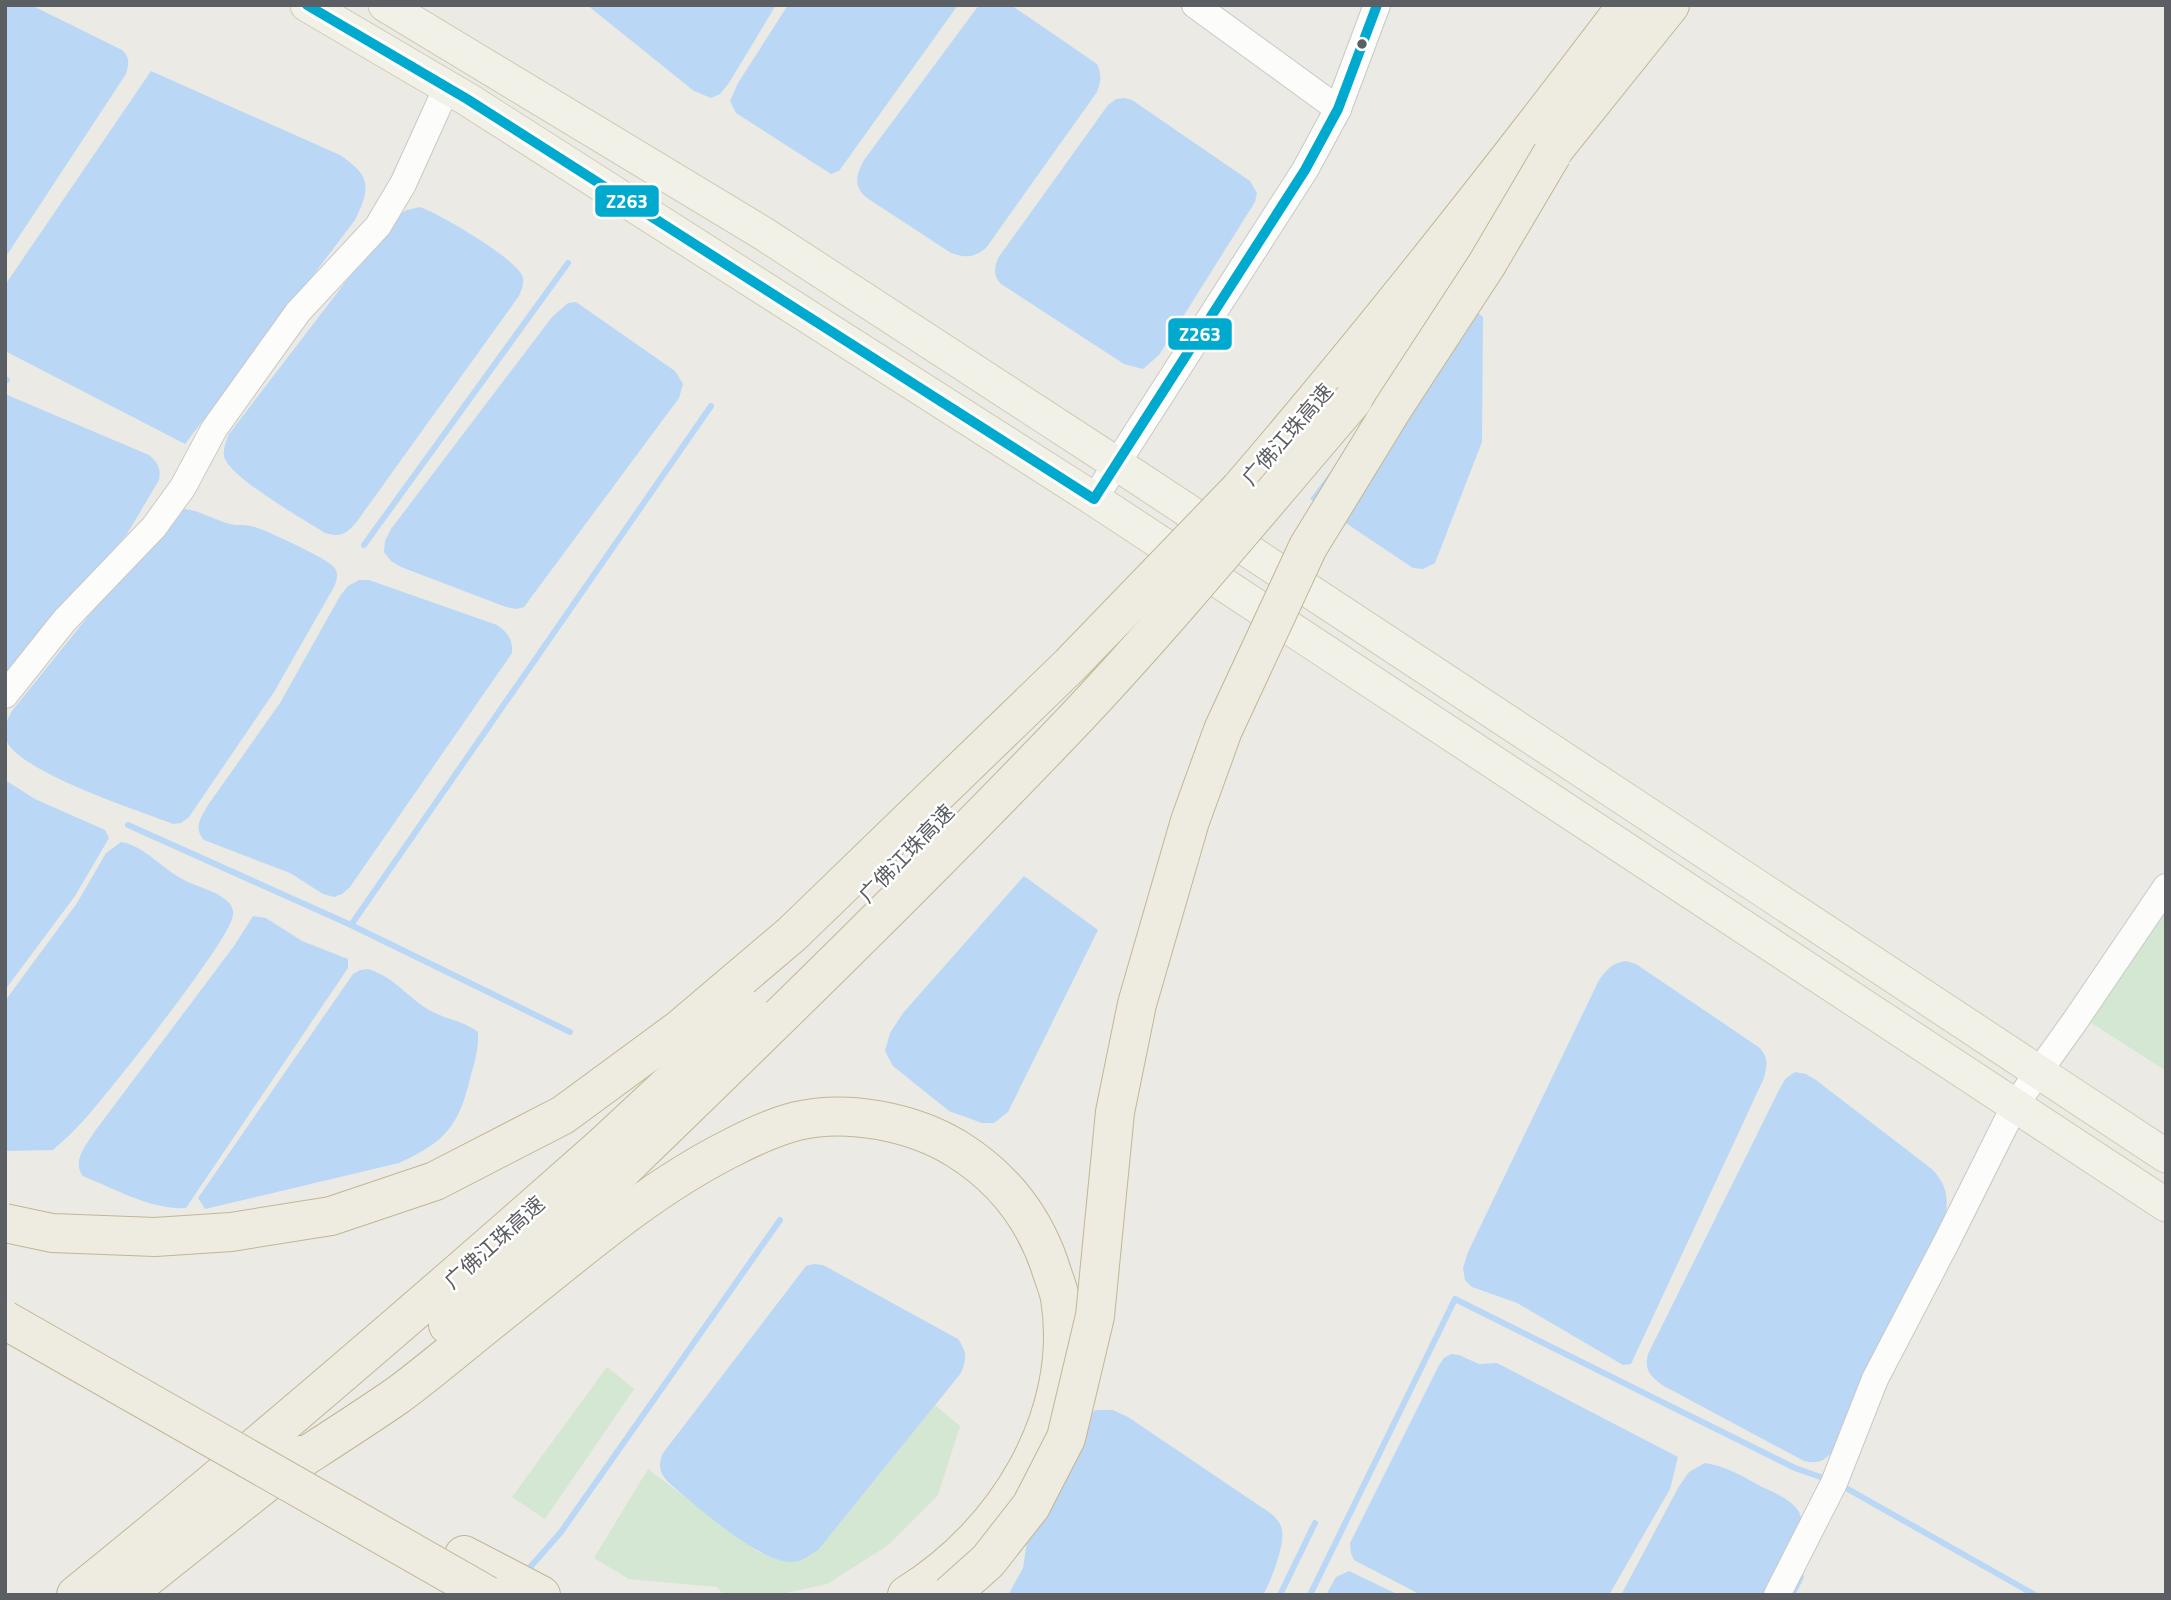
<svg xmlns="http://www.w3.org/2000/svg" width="2171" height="1600" font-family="'Titillium Web','Noto Sans SC',sans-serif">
<rect width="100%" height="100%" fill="#ebeae5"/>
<!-- green -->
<g fill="#d3e7d2">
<polygon points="2166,912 2166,1071 2090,1022"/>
<polygon points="607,1367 634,1389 545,1519 512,1497"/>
<polygon points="935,1405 960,1426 938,1495 887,1546 827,1584 777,1595 724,1595 717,1587 629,1579 594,1558 648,1469 758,1552 798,1561 818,1549"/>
</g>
<!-- water -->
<g fill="#bad8f5">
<path d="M 5,5 L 31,5 L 122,50 C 130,58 129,63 126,74 L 5,258 Z"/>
<polygon points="587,5 776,5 729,83 720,94 711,98 694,91"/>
<polygon points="788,5 958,5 839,171 831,174 736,113 730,101 738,83"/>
<path d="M 979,5 L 1011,5 L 1097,64 C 1102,75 1101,81 1097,92 L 986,248 C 973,258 967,258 951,253 L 867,198 C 853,186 856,175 864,160 Z"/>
<path d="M 151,71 L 340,155 C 371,176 371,187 355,220 L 185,444 L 5,351 L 5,285 Z"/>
<path d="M 1124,98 L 1132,100 L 1250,181 L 1257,193 L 1255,202 L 1159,355 L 1143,369 L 1124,364 L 1001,284 C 993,275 994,269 998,258 L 1108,105 L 1116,99 Z"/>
<path d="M 420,207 C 440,214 513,257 522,275 C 525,282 522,288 519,296 L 358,520 C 348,533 341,538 325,533 C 305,520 228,477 224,456 C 223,448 226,441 229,434 L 396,216 L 407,210 Z"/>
<polygon points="1460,299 1483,317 1482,442 1435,563 1423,569 1413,568 1310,499"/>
<polygon points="576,302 675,371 683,384 679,398 524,607 516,609 506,607 401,567 391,561 384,552 385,541 391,529 552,317 568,303"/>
<path d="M 5,394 L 149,455 C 158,463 161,468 159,480 L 127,534 L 5,676 Z"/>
<path d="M 184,509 C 200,510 214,520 230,524 C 237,526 244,524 251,526 C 264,529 326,558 334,567 C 339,573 337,580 334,587 L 274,692 L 189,817 L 181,823 L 173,824 C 137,810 23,773 7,742 C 1,732 7,720 12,711 L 164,522 L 177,510 Z"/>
<path d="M 359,580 L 369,580 L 497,625 C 508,633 513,639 512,653 L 350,887 L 342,894 L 334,897 L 323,894 L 290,873 L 204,840 C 193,828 201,817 208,805 L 280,703 L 340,596 L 348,586 Z"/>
<polygon points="5,780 35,799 105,830 109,838 75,896 5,990"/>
<path d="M 121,842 C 145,846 162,869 184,880 C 197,887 217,891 227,901 C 231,904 234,910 233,915 C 232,938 106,1096 83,1121 C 74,1131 63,1141 53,1150 L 5,1151 L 5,1001 L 77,903 L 106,853 Z"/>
<polygon points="1024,876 1098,930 1008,1112 994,1123 982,1123 949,1111 893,1066 885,1051 890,1033 903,1013"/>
<path d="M 253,916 L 266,918 L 302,941 L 348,959 L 348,968 L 186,1208 C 151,1210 115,1189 83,1176 C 71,1161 87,1144 95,1131 L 234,946 Z"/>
<path d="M 1626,961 L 1636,964 L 1760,1048 C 1769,1059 1767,1066 1764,1078 L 1631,1364 L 1623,1365 L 1517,1303 L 1472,1287 L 1465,1280 L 1463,1268 L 1468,1252 L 1599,980 C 1607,969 1612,963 1626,961 Z"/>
<path d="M 368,969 C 397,978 409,1000 433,1012 C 448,1020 464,1021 478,1032 C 479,1047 475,1061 471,1075 C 459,1125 447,1141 399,1163 L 205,1209 L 198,1198 L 353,974 L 360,970 Z"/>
<path d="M 1795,1072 L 1806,1074 L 1816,1080 L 1933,1170 C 1946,1185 1948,1195 1946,1214 L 1833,1451 C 1823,1462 1818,1464 1804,1461 L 1662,1385 C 1650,1376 1644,1370 1648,1354 L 1780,1088 L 1786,1078 Z"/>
<path d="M 814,1264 L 823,1265 L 958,1339 C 967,1352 967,1358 961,1373 L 818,1550 C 812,1553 805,1559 799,1561 C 767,1571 693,1503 668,1482 C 659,1472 658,1465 663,1453 L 806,1266 Z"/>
<polygon points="1451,1354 1459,1355 1479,1364 1497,1363 1678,1457 1670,1489 1609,1595 1421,1595 1354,1560 1351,1553 1350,1543 1439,1365 1444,1358"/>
<path d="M 1096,1410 L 1113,1410 L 1128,1417 L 1273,1515 C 1277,1520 1281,1523 1282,1530 C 1285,1545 1271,1581 1263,1595 L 1008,1595 L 1023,1568 L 1030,1522 L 1081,1421 Z"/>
<path d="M 1705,1463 C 1726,1466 1742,1476 1760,1486 C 1773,1492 1794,1500 1800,1514 C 1806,1528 1777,1579 1770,1595 L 1621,1595 L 1678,1488 L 1689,1472 Z"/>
<polygon points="1349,1571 1399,1595 1326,1595 1336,1577"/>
</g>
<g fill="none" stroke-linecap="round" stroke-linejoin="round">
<!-- stream -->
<g stroke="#bad8f5" stroke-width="6">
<polyline points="5,379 7,380"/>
<polyline points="364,545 568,263"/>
<polyline points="128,825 351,925 570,1032"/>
<polyline points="351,925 711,406"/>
<polyline points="1839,1484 2035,1595"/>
<polyline points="525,1573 561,1532 780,1220"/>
<polyline points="1280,1595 1315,1523"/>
<polyline points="1310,1595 1455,1299 1795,1468 1829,1480"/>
<polyline points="1792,1595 1801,1577"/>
</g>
<!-- minor casing -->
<g stroke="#c8c8c8" stroke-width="28">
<g id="minor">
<polyline points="1195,5 1338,109"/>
<polyline points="1094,499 1305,170 1338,109 1377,5"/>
<polyline points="5,695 64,621 154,527 183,487 214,429 298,312 378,226 403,184 447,87"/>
<polyline points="1777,1595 1834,1483 1875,1379 1947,1241 2015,1105 2075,1021 2166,887"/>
</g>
</g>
<!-- major casing -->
<g stroke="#d2cbb4" stroke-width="35">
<g id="major">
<polyline points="307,5 467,99 1094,499 2166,1205"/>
<polyline points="385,5 764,234 1117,464 2166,1156"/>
</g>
</g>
<!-- highway casing -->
<g stroke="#c2b694" stroke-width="40">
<g id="highway">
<polyline points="1353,400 1670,5"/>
<path d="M 1240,489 C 1375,332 1502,170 1627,5"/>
<polyline points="448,1325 624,1168"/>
<path d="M 287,1468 C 324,1444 362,1420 398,1395 C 432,1370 464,1342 497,1316 C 572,1257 644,1192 729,1149 C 750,1138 773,1127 797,1121 C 848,1109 913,1122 957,1149 C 1002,1177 1033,1216 1050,1266 C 1053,1277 1058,1287 1060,1298 C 1079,1416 1005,1535 907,1595"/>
<polyline points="464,1555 541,1595"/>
<path d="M 76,1595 C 256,1450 431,1298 604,1145"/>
<polyline points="125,1595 301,1455"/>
</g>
</g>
<!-- minor -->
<use href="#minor" stroke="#fcfcfb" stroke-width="26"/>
<!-- major -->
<use href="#major" stroke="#f2f1e8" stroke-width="33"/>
<!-- highway -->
<use href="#highway" stroke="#eeece1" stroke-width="38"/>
<!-- highway-bridge casing -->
<g stroke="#c2b694" stroke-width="40" stroke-linecap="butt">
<g id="highway-bridge">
<polyline points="604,1145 749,1010"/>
<path d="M 624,1168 C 777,1020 930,871 1077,717 C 1173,615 1262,506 1353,400"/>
<polyline points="5,1223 52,1233 155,1237 231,1232 331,1216 435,1181 563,1115 680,1029 792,934 1070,665 1240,489"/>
<polyline points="5,1320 487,1595"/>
<polyline points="950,1595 988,1561 1031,1506 1066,1438 1095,1316 1115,1112 1137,1004 1190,821 1223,730 1308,547 1393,408 1487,264 1552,154"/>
</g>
</g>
<!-- highway-bridge -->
<use href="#highway-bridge" stroke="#eeece1" stroke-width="38"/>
<!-- bus-1 casing -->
<g stroke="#fff" stroke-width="16">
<polyline id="bus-1" points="307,5 467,99 1094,499 1305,170 1338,109 1377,5"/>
</g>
<!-- bus-1 -->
<use href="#bus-1" stroke="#00a9ce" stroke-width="10"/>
</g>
<!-- markers -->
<circle fill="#5b5e63" stroke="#fff" stroke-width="2.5" cx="1362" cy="44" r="6"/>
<g text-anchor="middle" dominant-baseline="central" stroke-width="5" stroke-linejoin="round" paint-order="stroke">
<!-- street labels -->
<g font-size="21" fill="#5b5e63" stroke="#fff">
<text transform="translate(1287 434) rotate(-49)">广佛江珠高速</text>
<text transform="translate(906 853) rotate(-46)">广佛江珠高速</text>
<text transform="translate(494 1242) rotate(-42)">广佛江珠高速</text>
</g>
</g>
<g stroke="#fff" stroke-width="2.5">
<rect x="594" y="184" width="66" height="34" rx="7" fill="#00a9ce"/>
<rect x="1167" y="317" width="66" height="34" rx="7" fill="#00a9ce"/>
</g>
<g font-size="19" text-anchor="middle" font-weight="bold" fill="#fff">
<text x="627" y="208">Z263</text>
<text x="1200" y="341">Z263</text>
</g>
<!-- border -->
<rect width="2171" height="1600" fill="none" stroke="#5b5e63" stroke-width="14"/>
</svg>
